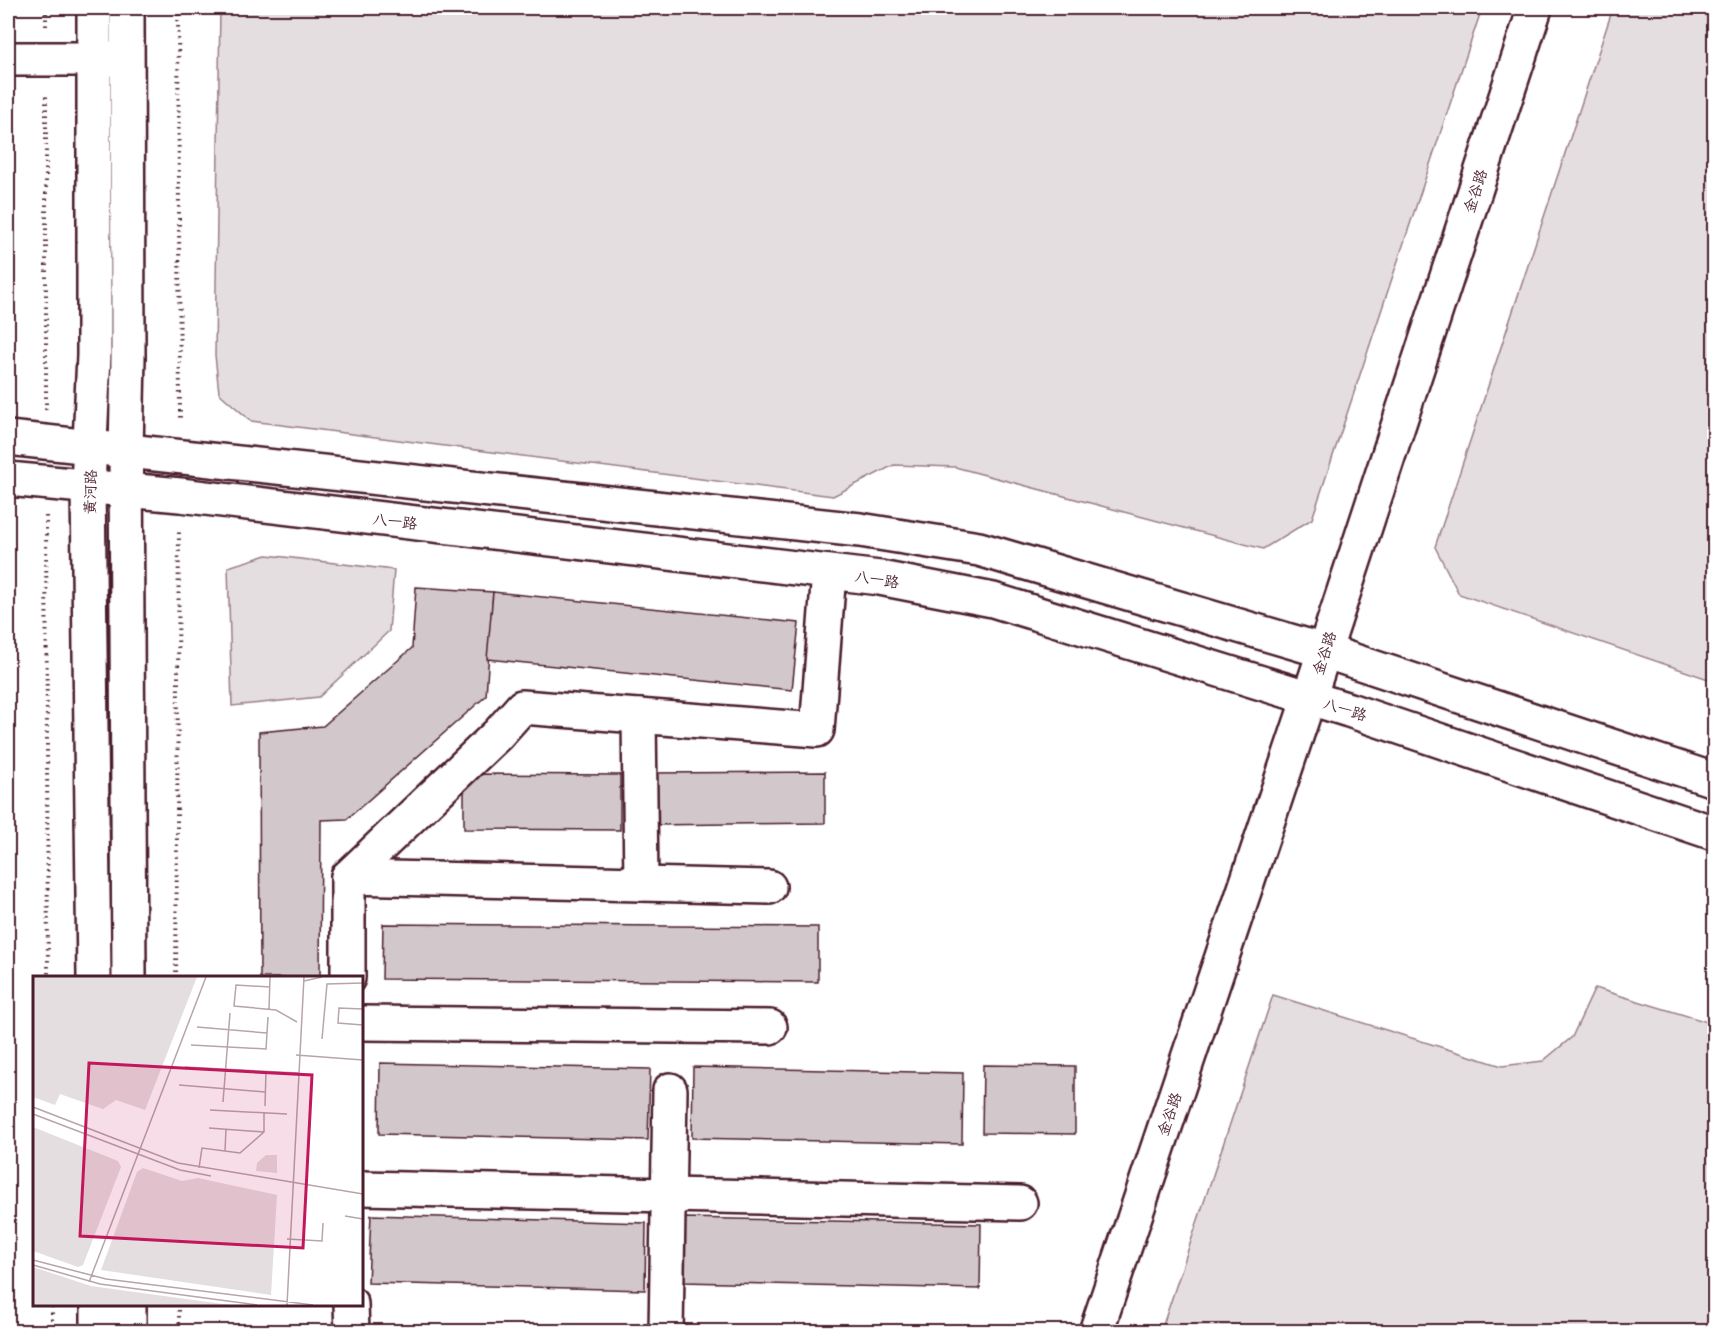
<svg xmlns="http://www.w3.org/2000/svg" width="1722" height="1339" font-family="Delius,'LXGW WenKai TC',sans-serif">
<rect width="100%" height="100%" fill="#fff"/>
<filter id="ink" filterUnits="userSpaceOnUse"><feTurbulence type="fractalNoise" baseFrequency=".0167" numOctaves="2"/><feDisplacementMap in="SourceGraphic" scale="12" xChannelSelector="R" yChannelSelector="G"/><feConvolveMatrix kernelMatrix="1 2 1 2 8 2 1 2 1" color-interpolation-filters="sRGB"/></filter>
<g filter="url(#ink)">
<!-- green -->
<g fill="#e5dee0" stroke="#987e86" stroke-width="1.5">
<polygon points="220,8 1482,8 1312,519 1263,549 955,467 894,465 833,496 251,421 219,393 215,355"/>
<polygon points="1613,8 1714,8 1714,681 1459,594 1435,547"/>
<polygon points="267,555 394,570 389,631 319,697 232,706 228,567"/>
<polygon points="1595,988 1714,1024 1714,1331 1161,1331 1273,995 1502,1066 1543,1061 1572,1037"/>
</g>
<!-- building -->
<g fill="#d2c7cb" stroke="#4a1f2b" stroke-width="1.5">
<polygon points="416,587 493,592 486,696 347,819 321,820 320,978 260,978 259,732 323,726 412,648"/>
<polygon points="493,592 799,623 792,690 487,659"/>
<polygon points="825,772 825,823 651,825 650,773"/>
<polygon points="464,774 620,775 620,830 464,829"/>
<polygon points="383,924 818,927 818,982 382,979"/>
<polygon points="380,1063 650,1069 648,1140 379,1134"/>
<polygon points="983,1065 1075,1066 1075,1134 982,1133"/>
<polygon points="693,1067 963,1073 962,1144 692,1138"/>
<polygon points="371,1215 646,1223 645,1290 368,1283"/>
<polygon points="684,1218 981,1224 980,1289 683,1282"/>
</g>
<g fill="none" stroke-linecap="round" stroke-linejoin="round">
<!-- minor casing -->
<g stroke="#4a1f2b" stroke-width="38">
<g id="minor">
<polyline points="8,59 122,59"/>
<polyline points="639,716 641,884"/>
<polyline points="348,877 769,887"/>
<polyline points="348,978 348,877 498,734 522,707 817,730 829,572"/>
<polyline points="362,1023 770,1027"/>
<polyline points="362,1188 1020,1203"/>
<polyline points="351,1304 352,1332"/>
<polyline points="666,1332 670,1090"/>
<polyline points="1096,1332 1309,698 1535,8"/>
</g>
</g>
<!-- major casing -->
<g stroke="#4a1f2b" stroke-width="38">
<g id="major">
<polyline points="127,8 128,357 126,451 129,978"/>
<polyline points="8,438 860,530 979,549 1324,651 1714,780"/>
<polyline points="8,479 180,495 829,572 880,578 993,600 1349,710 1714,833"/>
<polyline points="94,978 88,486 94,355 94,8"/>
<polyline points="98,1304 98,1332"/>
<polyline points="129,1304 129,1332"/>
</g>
</g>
<!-- path -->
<g stroke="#4a1f2b" stroke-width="4" stroke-dasharray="1.5 4.5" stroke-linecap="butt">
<polyline points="178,8 180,422"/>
<polyline points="46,26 46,8"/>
<polyline points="46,410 46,93"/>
<polyline points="46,516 48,978"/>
<polyline points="176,978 179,528"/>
<polyline points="179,1304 179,1332"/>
<polyline points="52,1332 52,1304"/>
</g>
<!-- minor -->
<use href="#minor" stroke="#fff" stroke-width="33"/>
<!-- major -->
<use href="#major" stroke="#fff" stroke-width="33"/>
</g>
</g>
<g text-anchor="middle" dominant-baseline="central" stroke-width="5" stroke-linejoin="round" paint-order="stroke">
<!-- street labels -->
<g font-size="15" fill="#4a1f2b" stroke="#fff">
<text transform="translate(1475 191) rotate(-72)">金谷路</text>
<text transform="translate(90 492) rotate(-89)">黄河路</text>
<text transform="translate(395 521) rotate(7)">八一路</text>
<text transform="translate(877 579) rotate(9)">八一路</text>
<text transform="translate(1324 653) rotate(-72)">金谷路</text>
<text transform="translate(1345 709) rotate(17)">八一路</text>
<text transform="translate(1169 1114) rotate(-71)">金谷路</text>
</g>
</g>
<!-- overview -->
<g transform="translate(33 976)">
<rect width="330" height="330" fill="#fff"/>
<path d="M 0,1 L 164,1 L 112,134 L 83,124 L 70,133 L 27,118 L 22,129 L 0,121 ZM 0,151 L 85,185 L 88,191 L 50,289 L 45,291 L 0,275 ZM 233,179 L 244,179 L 244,197 L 223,195 L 224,187 ZM 110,192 L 149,205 L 165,202 L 244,219 L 238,319 L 68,294 L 104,196 ZM 0,291 L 58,310 L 197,329 L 0,329 Z" fill="#e5dee0"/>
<path fill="none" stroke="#b7a5aa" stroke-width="1.5" d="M 271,5 L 289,1M 237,11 L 203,9 L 201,30 L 243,34 L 264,46M 236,33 L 237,1M 330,33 L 306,32 L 305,47 L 330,49M 164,51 L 234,57M 289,63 L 294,8 L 330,7M 158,69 L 233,73 L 235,41M 263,79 L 330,84M 152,91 L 266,97M 146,109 L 232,116M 190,126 L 197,37M 232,130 L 233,95M 0,131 L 145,187 L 330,218M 177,134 L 254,138M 0,138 L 147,194 L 178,200M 176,152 L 231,156M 192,175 L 193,153M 166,192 L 169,172 L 207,177 L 231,156 L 231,137M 312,240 L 330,243M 254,263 L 289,265 L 290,247M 0,284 L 73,303 L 280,329M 0,289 L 67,308 L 224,329M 56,306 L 173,1M 254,329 L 271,1"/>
<path fill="#c2185b" fill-opacity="0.15" stroke="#c2185b" stroke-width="3" d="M 56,87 L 279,99 L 270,272 L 47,260 Z"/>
<rect width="330" height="330" fill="none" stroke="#4a1f2b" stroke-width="3"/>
</g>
<!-- margin -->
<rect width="1722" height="1339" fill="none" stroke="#fff" stroke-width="30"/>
<rect x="15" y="15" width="1692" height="1309" fill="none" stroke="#4a1f2b" stroke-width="2" filter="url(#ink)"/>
</svg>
